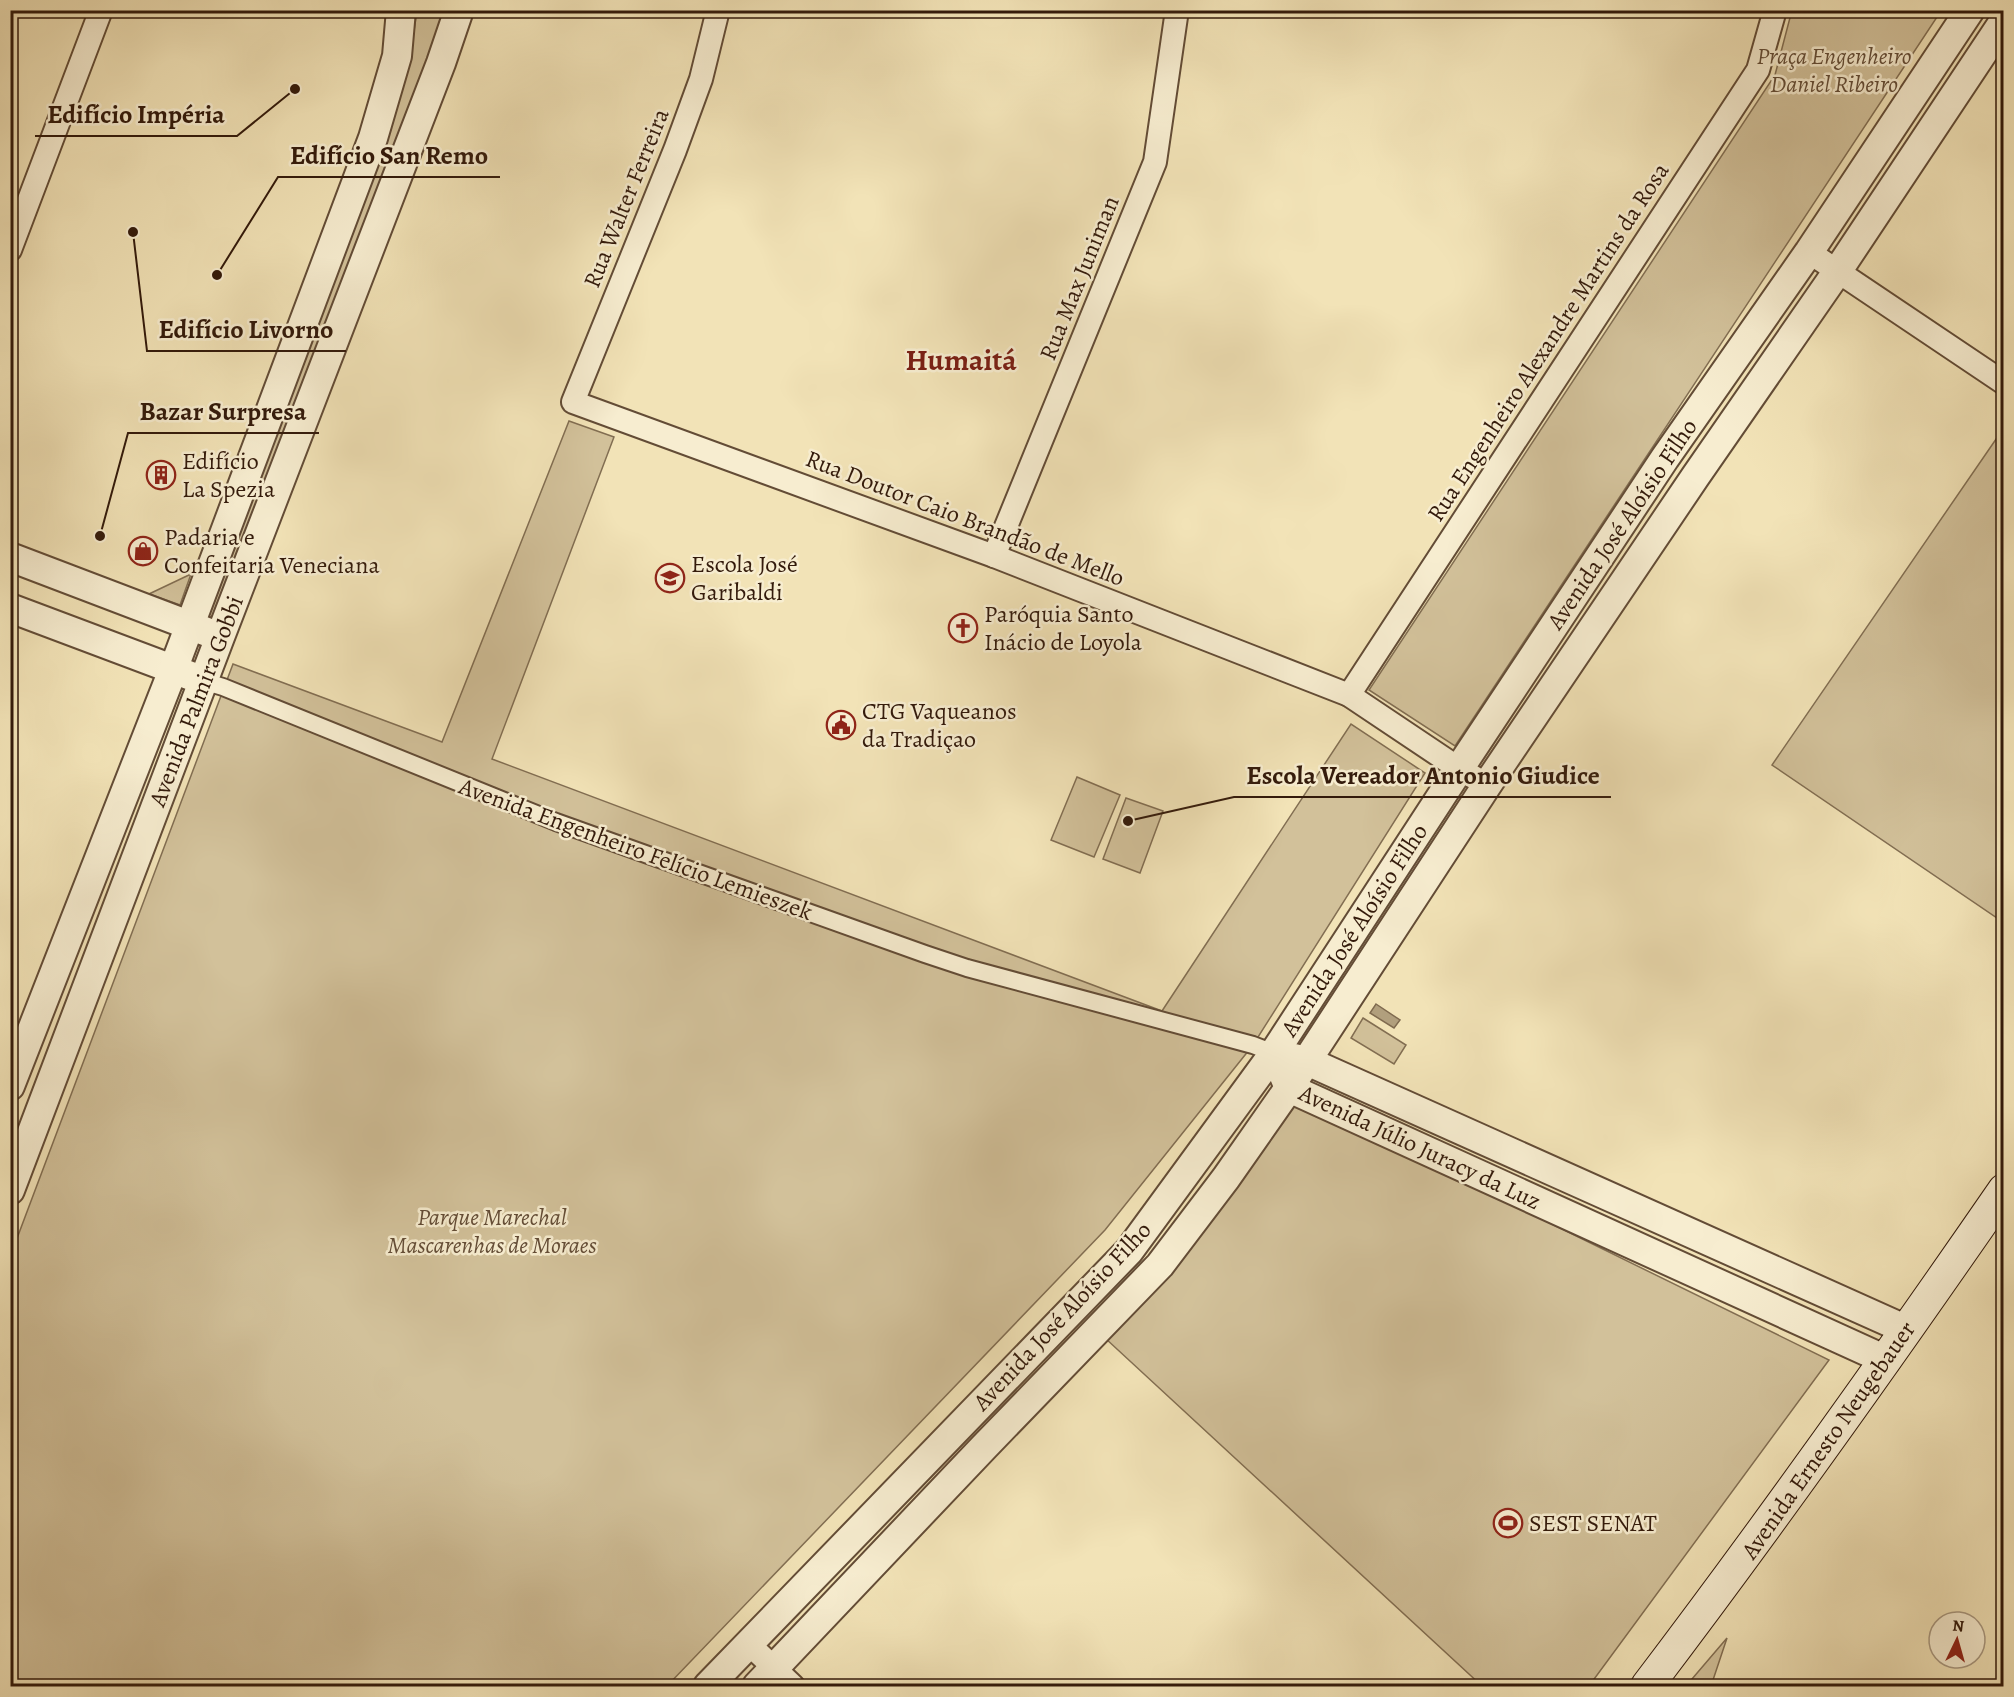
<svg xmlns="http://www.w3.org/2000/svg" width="2014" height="1697" font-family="Alegreya,serif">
<rect width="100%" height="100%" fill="#f2e3b7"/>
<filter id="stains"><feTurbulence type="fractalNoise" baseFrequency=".00333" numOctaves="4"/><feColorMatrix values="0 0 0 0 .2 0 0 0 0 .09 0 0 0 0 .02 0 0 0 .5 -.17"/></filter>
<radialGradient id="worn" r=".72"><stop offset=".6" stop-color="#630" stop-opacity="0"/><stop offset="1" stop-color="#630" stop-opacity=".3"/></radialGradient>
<!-- green -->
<g fill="#d2c19a" stroke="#826e52" stroke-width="1.5">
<polygon points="1792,10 1941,11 1455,746 1369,690 1775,75"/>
<polygon points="417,11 446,11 214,622 203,617 410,57"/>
<polygon points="569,421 614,437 492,759 1162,1011 1351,724 1425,773 1253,1045 1105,1230 667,1686 11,1686 10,1257 233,664 442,742"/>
<polygon points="2003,429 2003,922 1772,765"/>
<polygon points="191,574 180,605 149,594"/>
<polygon points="1077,777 1120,795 1094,857 1051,840"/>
<polygon points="1126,798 1163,811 1140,873 1103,859"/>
<polygon points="1363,1018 1406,1045 1394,1064 1351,1038"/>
<polygon points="1293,1097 1829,1360 1589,1686 1482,1686 1105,1338"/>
<polygon points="1727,1638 1711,1686 1686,1686"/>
</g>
<!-- water -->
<polygon fill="#b19f7d" stroke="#7f6a4f" stroke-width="1.5" points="1376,1004 1400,1020 1394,1028 1370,1013"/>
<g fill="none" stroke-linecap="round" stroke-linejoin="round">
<!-- pedestrian casing -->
<g stroke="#634c36" stroke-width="20">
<polyline id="pedestrian" points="203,681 223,687 556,822 925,954 967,968 1253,1045 1274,1053"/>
</g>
<!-- minor casing -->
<g stroke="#634c36" stroke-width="26">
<g id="minor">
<polyline points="718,10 701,79 675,150 573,402 994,556 1349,695 1452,764 1487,785"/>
<polyline points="10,250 101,10"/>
<polyline points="1809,252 2004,383"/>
<polyline points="994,556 1155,162 1177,10"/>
<polyline points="1349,695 1758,70 1775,10"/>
<polyline points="749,1644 793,1686"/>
</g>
</g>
<!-- tertiary casing -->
<g stroke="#634c36" stroke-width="32">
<g id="tertiary">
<polyline points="10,557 207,632"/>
<polyline points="10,608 191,676"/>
<polyline points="1289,1057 1307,1061 1907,1330"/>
<polyline points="1282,1071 1289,1088 1886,1360"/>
<polyline points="10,1086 173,670 373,138 397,56 401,10"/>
<polyline points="10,1190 220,637 441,63 459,10"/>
<polyline points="708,1686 1129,1251 1274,1053 1459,769 1665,458 1809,252 1970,10"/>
<polyline points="757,1686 984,1447 1160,1265 1226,1178 1289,1088 1487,785 1695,477 1837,272 2004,21"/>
</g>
</g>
<!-- secondary casing -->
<g stroke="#331a0b" stroke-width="34">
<path id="secondary" d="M 1647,1686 C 1770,1524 1888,1358 2004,1190"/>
</g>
<!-- pedestrian -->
<use href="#pedestrian" stroke="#f7edd0" stroke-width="16"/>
<!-- minor -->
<use href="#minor" stroke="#f7edd0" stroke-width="22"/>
<!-- tertiary -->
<use href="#tertiary" stroke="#f7edd0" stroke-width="28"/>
<!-- secondary -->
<use href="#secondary" stroke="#f7edd0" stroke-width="32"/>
</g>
<!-- icons -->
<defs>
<g id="building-ring" transform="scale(1.5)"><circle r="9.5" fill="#f7edd0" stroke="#8f2418" stroke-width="1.5"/><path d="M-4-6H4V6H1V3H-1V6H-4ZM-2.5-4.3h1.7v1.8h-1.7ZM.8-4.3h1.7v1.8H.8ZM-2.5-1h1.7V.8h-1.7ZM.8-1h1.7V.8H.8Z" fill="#8f2418"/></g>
<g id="shop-ring" transform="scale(1.5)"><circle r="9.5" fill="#f7edd0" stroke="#8f2418" stroke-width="1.5"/><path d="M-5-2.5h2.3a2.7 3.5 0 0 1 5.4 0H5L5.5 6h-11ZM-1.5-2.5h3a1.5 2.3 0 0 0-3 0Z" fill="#8f2418"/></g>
<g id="school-ring" transform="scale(1.5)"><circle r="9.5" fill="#f7edd0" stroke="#8f2418" stroke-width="1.5"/><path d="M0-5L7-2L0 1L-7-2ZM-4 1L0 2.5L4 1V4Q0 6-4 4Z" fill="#8f2418"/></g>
<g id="church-ring" transform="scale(1.5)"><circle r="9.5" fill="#f7edd0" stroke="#8f2418" stroke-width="1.5"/><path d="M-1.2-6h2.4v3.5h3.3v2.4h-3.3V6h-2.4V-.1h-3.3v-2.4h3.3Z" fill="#8f2418"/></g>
<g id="civic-ring" transform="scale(1.5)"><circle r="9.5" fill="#f7edd0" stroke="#8f2418" stroke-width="1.5"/><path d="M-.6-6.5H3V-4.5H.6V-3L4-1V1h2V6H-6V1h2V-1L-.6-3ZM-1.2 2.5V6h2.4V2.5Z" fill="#8f2418"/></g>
<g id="stadium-ring" transform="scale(1.5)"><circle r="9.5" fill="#f7edd0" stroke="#8f2418" stroke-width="1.5"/><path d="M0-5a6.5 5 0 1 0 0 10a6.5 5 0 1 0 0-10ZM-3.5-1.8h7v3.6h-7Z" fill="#8f2418"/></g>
</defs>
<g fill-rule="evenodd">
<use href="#building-ring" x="161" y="475"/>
<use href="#shop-ring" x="143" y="551"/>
<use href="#school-ring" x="670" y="578"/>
<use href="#church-ring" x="963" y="628"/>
<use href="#civic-ring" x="841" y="725"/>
<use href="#stadium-ring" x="1508" y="1523"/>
</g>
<g text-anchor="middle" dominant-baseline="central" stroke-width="5" stroke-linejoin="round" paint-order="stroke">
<!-- park labels -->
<g font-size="24" font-style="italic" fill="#634c36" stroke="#f7edd0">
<text x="1834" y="56">Praça Engenheiro<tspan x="1834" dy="28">Daniel Ribeiro</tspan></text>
<text x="492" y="1217">Parque Marechal<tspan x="492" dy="28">Mascarenhas de Moraes</tspan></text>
</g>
<!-- street labels -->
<g font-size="24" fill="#331a0b" stroke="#f7edd0">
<text transform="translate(626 198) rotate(-68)">Rua Walter Ferreira</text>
<text transform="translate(1079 278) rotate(-68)">Rua Max Juniman</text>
<text transform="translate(1548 342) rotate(-57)">Rua Engenheiro Alexandre Martins da Rosa</text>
<text transform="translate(965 518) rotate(21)">Rua Doutor Caio Brandão de Mello</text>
<text transform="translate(1622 524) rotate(-56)">Avenida José Aloísio Filho</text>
<text transform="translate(196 701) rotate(-69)">Avenida Palmira Gobbi</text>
<text transform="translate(636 849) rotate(20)">Avenida Engenheiro Felício Lemieszek</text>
<text transform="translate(1354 930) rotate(-57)">Avenida José Aloísio Filho</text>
<text transform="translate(1420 1147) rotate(25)">Avenida Júlio Juracy da Luz</text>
<text transform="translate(1062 1316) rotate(-47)">Avenida José Aloísio Filho</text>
<text transform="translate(1828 1440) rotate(-55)">Avenida Ernesto Neugebauer</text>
</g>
<!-- poi labels -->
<g font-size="24" fill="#331a0b" stroke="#f7edd0" text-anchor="start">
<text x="182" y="461">Edifício<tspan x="182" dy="28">La Spezia</tspan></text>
<text x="164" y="537">Padaria e<tspan x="164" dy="28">Confeitaria Veneciana</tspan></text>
<text x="691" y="564">Escola José<tspan x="691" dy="28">Garibaldi</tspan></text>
<text x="984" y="614">Paróquia Santo<tspan x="984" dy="28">Inácio de Loyola</tspan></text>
<text x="862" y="711">CTG Vaqueanos<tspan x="862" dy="28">da Tradiçao</tspan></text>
<text x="1529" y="1523">SEST SENAT</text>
</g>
<!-- district labels -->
<g font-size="30" font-weight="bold" fill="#7a1f14" stroke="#f7edd0">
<text x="961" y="360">Humaitá</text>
</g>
</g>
<!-- callouts -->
<path fill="none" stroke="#331a0b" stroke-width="2" d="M295 89L237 136H35M217 275L278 177H500M133 232L147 351H346M100 536L128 433H319M1128 821L1234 797H1611"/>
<g fill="#331a0b" stroke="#f7edd0" stroke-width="2">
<circle cx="295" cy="89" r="6"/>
<circle cx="217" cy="275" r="6"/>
<circle cx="133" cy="232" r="6"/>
<circle cx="100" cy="536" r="6"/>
<circle cx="1128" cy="821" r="6"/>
</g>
<g font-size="26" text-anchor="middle" font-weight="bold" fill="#331a0b" stroke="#f7edd0" stroke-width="5" stroke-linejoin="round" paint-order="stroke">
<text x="136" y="123">Edifício Impéria</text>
<text x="389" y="164">Edifício San Remo</text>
<text x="246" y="338">Edifício Livorno</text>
<text x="223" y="420">Bazar Surpresa</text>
<text x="1423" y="784">Escola Vereador Antonio Giudice</text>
</g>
<!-- margin -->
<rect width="2014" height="1697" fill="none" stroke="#f2e3b7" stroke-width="36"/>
<rect x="12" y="12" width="1990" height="1673" fill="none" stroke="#331a0b" stroke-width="3"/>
<rect x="18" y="18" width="1978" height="1661" fill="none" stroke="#331a0b" stroke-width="1.5"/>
<!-- north arrow -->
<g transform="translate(1957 1640) rotate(5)"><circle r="28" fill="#f7edd0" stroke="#a99981" stroke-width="1.5"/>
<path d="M0-4.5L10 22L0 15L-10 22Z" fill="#8f2418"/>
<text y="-9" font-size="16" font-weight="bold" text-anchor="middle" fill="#331a0b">N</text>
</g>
<rect width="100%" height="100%" filter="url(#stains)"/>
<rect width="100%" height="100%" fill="url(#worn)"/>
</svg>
